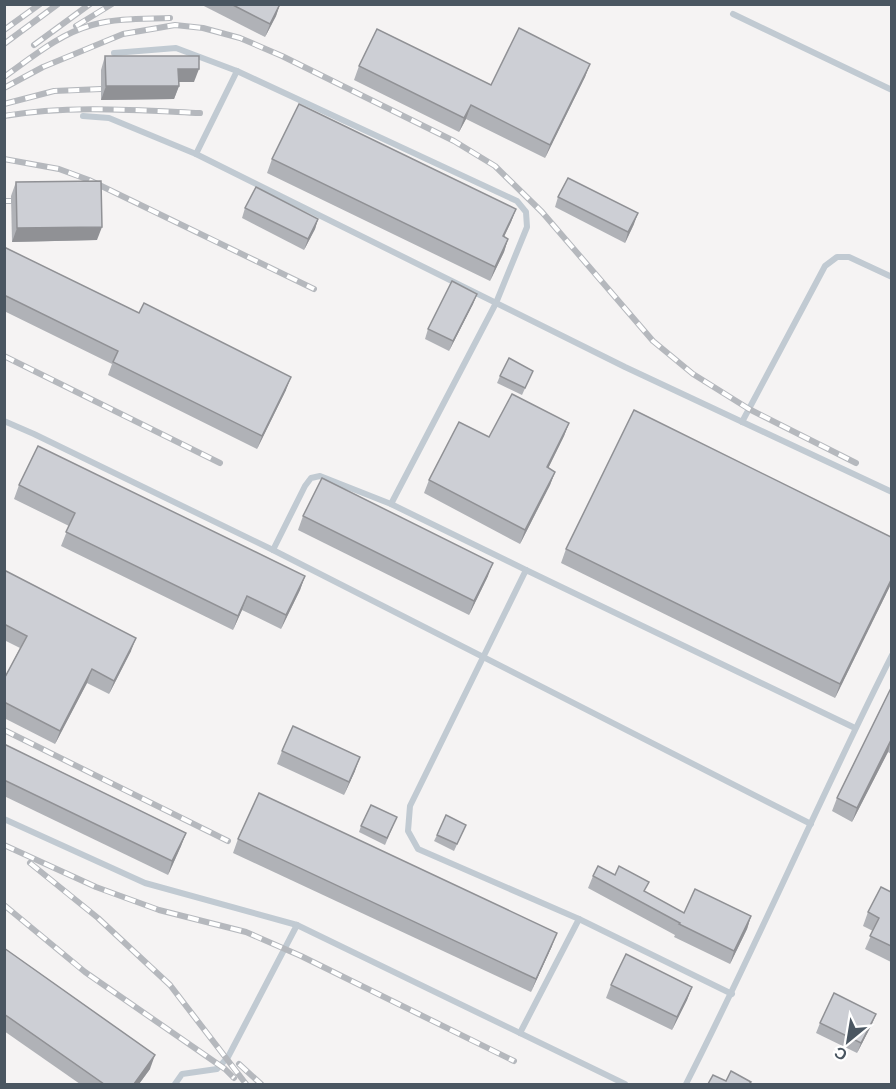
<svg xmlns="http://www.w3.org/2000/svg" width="896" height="1089" font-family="Barlow,sans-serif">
<rect width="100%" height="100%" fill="#f5f3f3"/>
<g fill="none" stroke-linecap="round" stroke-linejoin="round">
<!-- lane -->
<g stroke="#c1cad2" stroke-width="6">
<polyline points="733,14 892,90"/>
<polyline points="114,53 176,48 237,71 517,201 526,212 527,227 496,303 391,504"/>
<polyline points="83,116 109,118 196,154 625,367 892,492"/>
<polyline points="196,154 237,71"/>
<polyline points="4,421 34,434 273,550 811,824"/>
<polyline points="742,422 825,266 837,257 849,257 892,277"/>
<polyline points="273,550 305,486 311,478 320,476 391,504 526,570"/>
<polyline points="4,819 145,883 297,925 625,1084"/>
<polyline points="732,994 579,919 418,849 408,831 410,806 526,570 855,728"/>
<polyline points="520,1033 579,919"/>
<polyline points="175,1084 182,1074 217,1069 228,1057 297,925"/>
<path d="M 686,1084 C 758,943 820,797 892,655"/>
</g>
<!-- rail casing -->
<g stroke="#b5b8bd" stroke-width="6">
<g id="rail">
<polyline points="76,26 112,4"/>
<polyline points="4,30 40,4"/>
<polyline points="4,44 58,4"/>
<polyline points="34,45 90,4"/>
<path d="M 4,77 C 31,58 59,34 92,25 C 117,18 144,19 170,18"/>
<polyline points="4,88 43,67 123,34 175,25 203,28 240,38 282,56 454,141 495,166 542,212 653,341 693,374 749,409 856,463"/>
<polyline points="4,104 54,91 101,89"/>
<path d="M 4,116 C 69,105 134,110 200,113"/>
<polyline points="4,159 59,169 89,180 314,289"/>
<polyline points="4,201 11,201"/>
<polyline points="4,356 220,463"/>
<polyline points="4,730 228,841"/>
<polyline points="4,845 96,887 159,910 246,932 301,956 514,1061"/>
<polyline points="30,863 98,918 170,985 246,1084"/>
<polyline points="4,905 85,972 225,1069 234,1078"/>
<polyline points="239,1064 261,1084"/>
</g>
</g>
<!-- rail -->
<use href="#rail" stroke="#fff" stroke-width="4" stroke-dasharray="11" stroke-linecap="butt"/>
</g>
<!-- wall -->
<g fill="#b0b2b7">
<polygon points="200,4 280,4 276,16 265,37"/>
<polygon points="105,56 194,82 179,82 179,86 174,99 101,100 101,70"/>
<polygon points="590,64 585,77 545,158 466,119 459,132 354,80 359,66 491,85"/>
<polygon points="272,159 516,209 511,222 504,237 508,239 504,252 490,281 267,173"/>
<polygon points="16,182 97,240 12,242 11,196"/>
<polygon points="558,197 634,224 625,243 555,207"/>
<polygon points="245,208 318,219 315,229 304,250 242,218"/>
<polygon points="4,247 139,313 286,390 257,449 108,375 112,364 4,311"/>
<polygon points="477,294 473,304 449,351 425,339 428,329"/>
<polygon points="533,371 522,395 497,383 500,376"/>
<polygon points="569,423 564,436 548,468 555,472 550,485 520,544 424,493 429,480 489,437"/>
<polygon points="19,485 305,576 300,590 281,629 242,610 233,630 61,546 69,526 14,499"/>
<polygon points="303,516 488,576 469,615 298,530"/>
<polygon points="566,549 891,584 835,698 561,563"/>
<polygon points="4,570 131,651 109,694 87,683 55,744 4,718 4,679 20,648 4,640"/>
<polygon points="891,688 891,754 888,752 852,822 832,811 837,798"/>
<polygon points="4,744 186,833 181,846 168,875 4,796"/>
<polygon points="282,751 355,771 344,795 277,764"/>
<polygon points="394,824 385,845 359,832 361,826"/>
<polygon points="466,825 454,851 434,841 437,835"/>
<polygon points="238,839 552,946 531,992 233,853"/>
<polygon points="593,876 645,892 684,913 751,916 747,929 730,964 674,937 675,935 588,888"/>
<polygon points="891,892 891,962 865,949 873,931 863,926 868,912"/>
<polygon points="4,948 150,1069 139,1084 80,1084 4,1031"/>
<polygon points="611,985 692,987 687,1000 672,1030 606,998"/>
<polygon points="820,1023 872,1024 857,1053 816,1033"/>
</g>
<!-- shaded-wall -->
<g fill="#909195">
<polygon points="280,4 276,16 265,37 270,24"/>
<polygon points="590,64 585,77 545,158 550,145"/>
<polygon points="178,69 199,69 194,82 174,82"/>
<polygon points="106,86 179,86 174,99 101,100"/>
<polygon points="471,105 466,119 459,132 464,118"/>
<polygon points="516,209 511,222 498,249 503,236"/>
<polygon points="638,213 634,224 625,243 628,232"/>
<polygon points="318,219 315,229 304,250 308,239"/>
<polygon points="102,227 97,240 12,242 17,228"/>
<polygon points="508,239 504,252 490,281 495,267"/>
<polygon points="477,294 473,304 449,351 453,341"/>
<polygon points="291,377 286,390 257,449 262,436"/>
<polygon points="569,423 564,436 542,481 547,467"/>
<polygon points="555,472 550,485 520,544 525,530"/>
<polygon points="493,563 488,576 469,615 474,601"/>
<polygon points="305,576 300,590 281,629 286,615"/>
<polygon points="891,580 891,584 835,698 840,684"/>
<polygon points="247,596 242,610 233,630 238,616"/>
<polygon points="136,638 131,651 109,694 114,681"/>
<polygon points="92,669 87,683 55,744 60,731"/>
<polygon points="891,740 888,752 852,822 857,808"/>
<polygon points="360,757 355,771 344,795 349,782"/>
<polygon points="186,833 181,846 168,875 172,861"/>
<polygon points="751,916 747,929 730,964 734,951"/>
<polygon points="557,933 552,946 531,992 536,979"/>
<polygon points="692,987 687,1000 672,1030 677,1017"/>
<polygon points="876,1014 872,1024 857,1053 861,1043"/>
<polygon points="155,1055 150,1069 139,1084 134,1084"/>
</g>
<!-- building -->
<g fill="#cdcfd5" stroke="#909195" stroke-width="1.5">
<polygon points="231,4 280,4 270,24"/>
<polygon points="519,28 590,64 550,145 471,105 464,118 359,66 377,29 491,85"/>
<polygon points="105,56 199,56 199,69 178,69 179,86 106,86"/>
<polygon points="299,104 516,209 503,236 508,239 495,267 272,159"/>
<polygon points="568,178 638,213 628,232 558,197"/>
<polygon points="101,181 102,227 17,228 16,182"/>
<polygon points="256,187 318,219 308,239 245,208"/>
<polygon points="4,247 139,313 144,303 291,377 262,436 113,362 118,351 4,295"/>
<polygon points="452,281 477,294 453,341 428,329"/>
<polygon points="509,358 533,371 525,388 500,376"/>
<polygon points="512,394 569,423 547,467 555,472 525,530 429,480 459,422 489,437"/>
<polygon points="634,410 891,537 891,580 840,684 566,549"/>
<polygon points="38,446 305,576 286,615 247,596 238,616 66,532 75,513 19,485"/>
<polygon points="322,478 493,563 474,601 303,516"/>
<polygon points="4,570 136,638 114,681 92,669 60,731 4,702 4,679 27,636 4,624"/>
<polygon points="891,688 891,740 857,808 837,798"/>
<polygon points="293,726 360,757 349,782 282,751"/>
<polygon points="4,744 186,833 172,861 4,780"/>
<polygon points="259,793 557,933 536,979 238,839"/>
<polygon points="371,805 397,817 387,838 361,826"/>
<polygon points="446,815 466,825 457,844 437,835"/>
<polygon points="598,866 615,875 619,866 649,882 644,891 684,913 695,889 751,916 734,951 679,924 680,923 593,876"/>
<polygon points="881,887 891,892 891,946 870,936 879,918 868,912"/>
<polygon points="4,948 155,1055 134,1084 104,1084 4,1014"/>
<polygon points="626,954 692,987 677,1017 611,985"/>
<polygon points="834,993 876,1014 861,1043 820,1023"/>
<polygon points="731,1071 751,1082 749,1084 708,1084 713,1075 726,1081"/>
</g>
<!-- border -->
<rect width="896" height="1089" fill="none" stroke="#4a5661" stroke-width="12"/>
<!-- north arrow -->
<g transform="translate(848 1041) rotate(210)" stroke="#ffffff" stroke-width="4.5" paint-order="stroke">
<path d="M0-4.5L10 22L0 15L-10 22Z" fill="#4a5661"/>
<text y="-9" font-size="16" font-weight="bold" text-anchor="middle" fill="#4a5661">С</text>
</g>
</svg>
